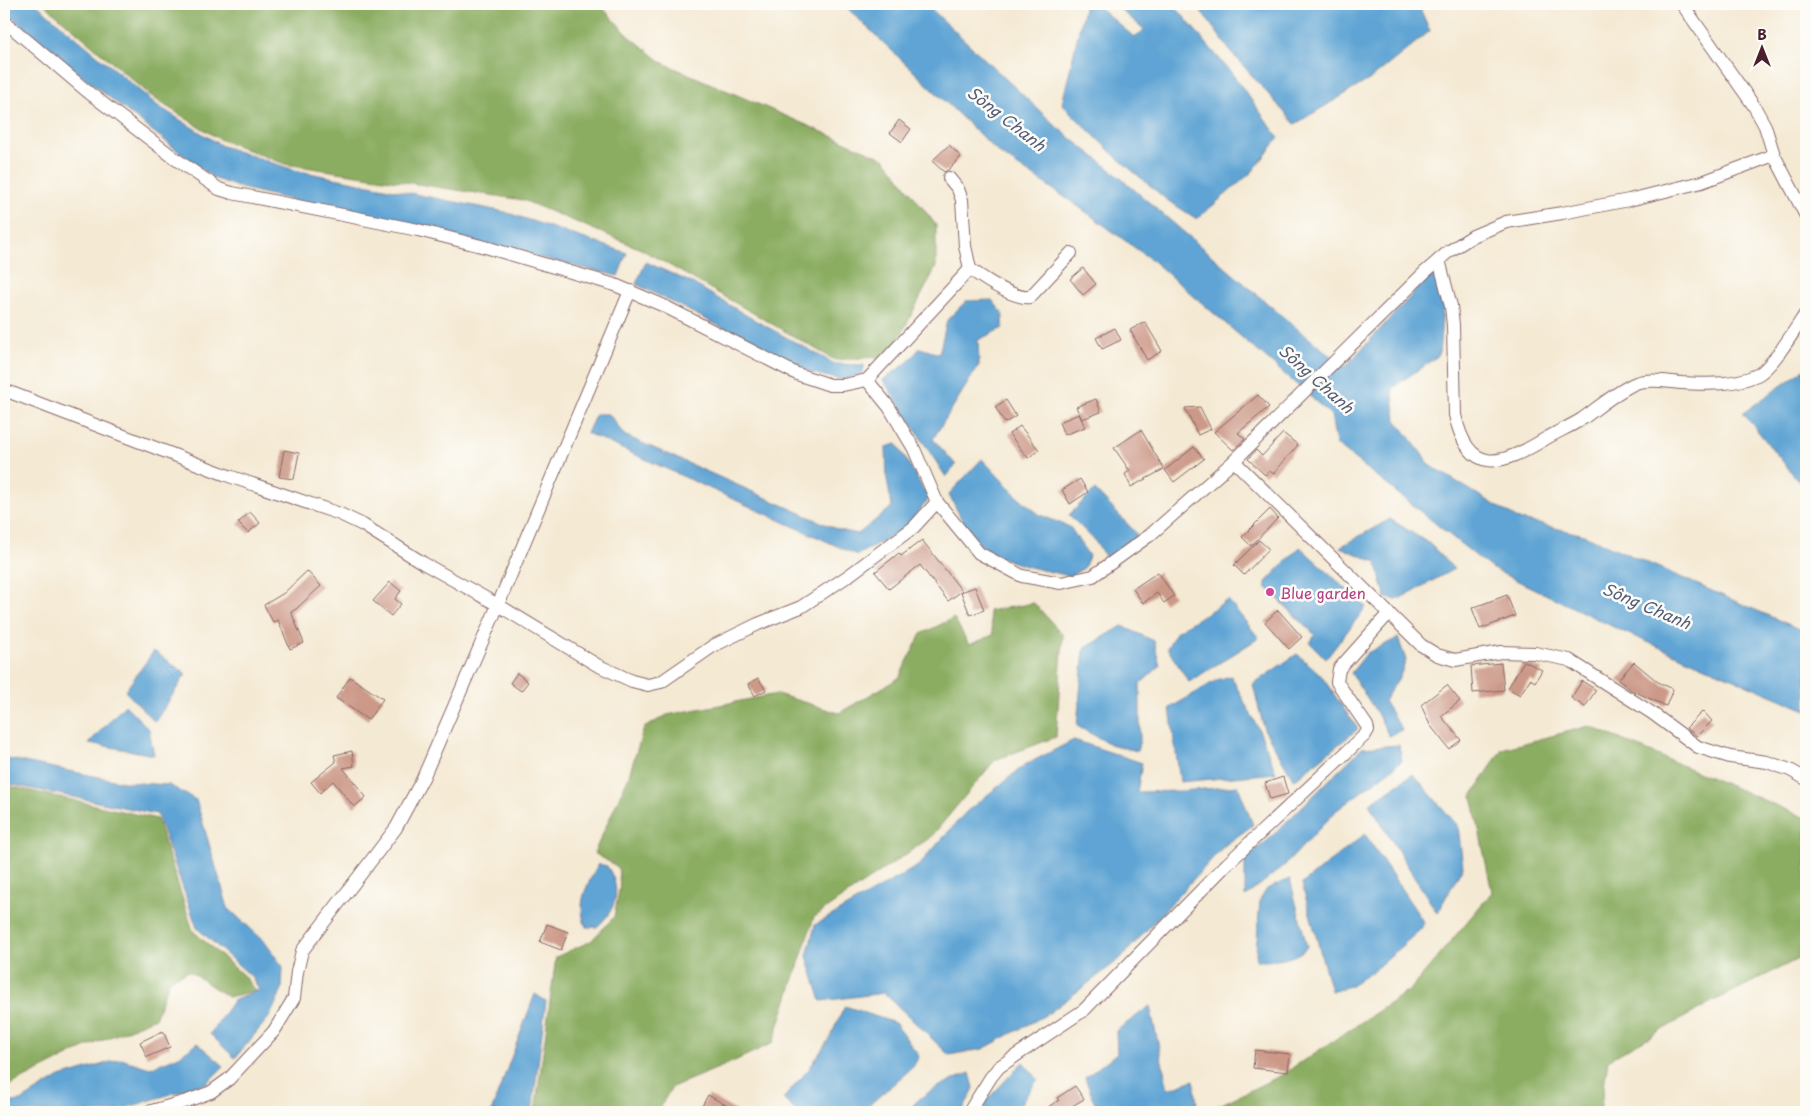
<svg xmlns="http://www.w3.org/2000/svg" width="1810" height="1116" font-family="'Playpen Sans',sans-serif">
<rect width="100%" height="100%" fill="#fdfcf7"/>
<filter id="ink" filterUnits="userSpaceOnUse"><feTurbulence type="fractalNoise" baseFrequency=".02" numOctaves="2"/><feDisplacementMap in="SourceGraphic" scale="10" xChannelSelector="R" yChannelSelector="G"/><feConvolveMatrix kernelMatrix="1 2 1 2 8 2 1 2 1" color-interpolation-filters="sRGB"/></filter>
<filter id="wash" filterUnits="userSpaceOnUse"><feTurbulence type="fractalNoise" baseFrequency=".0096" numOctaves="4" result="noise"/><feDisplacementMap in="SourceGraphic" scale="20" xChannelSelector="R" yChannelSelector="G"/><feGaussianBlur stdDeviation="1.12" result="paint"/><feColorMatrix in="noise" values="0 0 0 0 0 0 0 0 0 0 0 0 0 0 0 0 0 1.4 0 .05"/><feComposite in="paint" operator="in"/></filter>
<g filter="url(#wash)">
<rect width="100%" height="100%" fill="#f4e9d3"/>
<!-- forest -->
<g fill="#8bad62" stroke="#6a6646">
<polygon points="44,4 599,4 628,35 663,63 885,159 936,225 936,267 890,356 835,360 641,249 523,200 285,164 219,139 155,99"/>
<polygon points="1034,603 1063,635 1056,737 995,760 931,837 814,917 773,1043 728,1064 672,1087 657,1112 535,1112 556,957 591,941 614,917 620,886 618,867 594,853 628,778 644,728 667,715 777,694 839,713 899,678 921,634 954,618 969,645 993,635 989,611"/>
<polygon points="1589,726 1806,818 1806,955 1712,1002 1608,1060 1600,1112 1205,1112 1288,1072 1292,1068 1410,990 1492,892 1472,796 1502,749"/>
<polygon points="4,785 157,819 193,931 244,976 255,991 228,997 189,971 170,979 155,1018 80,1050 4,1088"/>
</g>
<!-- water -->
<g fill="#5fa4d4" stroke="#546280">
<polygon points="4,4 36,4 158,106 222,146 294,170 505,212 627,253 618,276 241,188 213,178 69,66 4,10"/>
<polygon points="843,4 926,4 1058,128 1110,169 1295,327 1345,367 1434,271 1443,307 1439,355 1392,388 1396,420 1431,466 1518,519 1584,535 1799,629 1806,622 1806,710 1624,632 1491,568 1336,444 1331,415 1296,384 1153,261 1075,204 999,153"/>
<polygon points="1085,4 1095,4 1134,37 1145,30 1114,4 1173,4 1233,75 1279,138 1252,172 1197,219 1167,200 1115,156 1062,104"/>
<polygon points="1196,4 1418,4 1430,31 1372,78 1295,124 1231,52"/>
<polygon points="646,262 694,284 751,318 835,364 864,365 863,373 842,380 812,373 636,284"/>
<polygon points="992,300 1003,314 1003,328 978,340 979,365 933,439 956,465 946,477 883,380 908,362 920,348 939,354 947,320 966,301"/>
<polygon points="1806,368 1806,490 1743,413"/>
<polygon points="596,414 609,414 624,435 839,530 858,534 892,507 887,480 886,447 897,444 929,499 904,529 857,555 587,433"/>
<path d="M 982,459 L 1015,494 L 1040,515 L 1070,527 L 1089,556 L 1084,568 L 1070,576 C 1039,569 991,562 971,535 C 962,523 956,507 949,494 Z"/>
<polygon points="1095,490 1136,533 1136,539 1109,562 1095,541 1069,515"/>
<polygon points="1390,519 1430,544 1454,569 1397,600 1386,598 1376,562 1340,547"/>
<polygon points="1300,547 1366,607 1326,659 1310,643 1315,635 1266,587 1266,582"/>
<polygon points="1228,600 1259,638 1189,682 1167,648 1177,631"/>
<polygon points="1122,626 1154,641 1160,666 1140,684 1140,739 1137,751 1110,744 1077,726 1084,649"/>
<polygon points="1398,638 1406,660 1400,676 1384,701 1402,730 1389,736 1377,713 1351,673 1367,653"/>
<polygon points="154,651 186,674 155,722 125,691"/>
<polygon points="1297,654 1320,674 1358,729 1294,780 1264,729 1253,684"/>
<polygon points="1231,676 1260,732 1276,773 1180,782 1170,708 1217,680"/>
<polygon points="125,705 149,729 154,755 89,743"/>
<polygon points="1074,740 1142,763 1137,792 1182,791 1238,786 1253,825 1224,846 1120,959 1049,1013 983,1049 949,1055 884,993 821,1001 807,956 815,925 918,866 966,812 1025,765"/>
<polygon points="1399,745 1402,761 1337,810 1285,865 1245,897 1245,858 1267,841 1362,748"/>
<polygon points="4,758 124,782 169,785 196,800 228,908 264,941 283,967 282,989 270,1016 235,1058 210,1034 233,1001 259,990 252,977 197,928 157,814 4,783"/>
<polygon points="1413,774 1458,826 1463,867 1437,913 1369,804"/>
<polygon points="1365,834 1424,923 1421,929 1373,971 1350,986 1331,991 1302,884"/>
<path d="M 598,864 L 607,866 C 622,889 617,909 597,927 L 586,927 C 576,901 587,887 598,864 Z"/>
<path d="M 1290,879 L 1307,947 C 1295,960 1274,961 1257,961 L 1256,953 L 1260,900 L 1267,889 Z"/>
<polygon points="535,994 546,1001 532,1112 491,1112"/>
<polygon points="845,1006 895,1023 919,1056 913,1067 861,1112 797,1112 783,1099 809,1069 829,1039"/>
<polygon points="1150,1006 1168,1089 1194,1080 1197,1103 1184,1112 1137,1112 1132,1110 1095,1104 1085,1078 1117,1053 1116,1031"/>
<polygon points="197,1043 224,1066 207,1083 112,1112 4,1112 4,1103 21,1101 60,1077 121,1059 150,1068 179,1056"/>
<polygon points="1023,1062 1038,1079 1015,1112 979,1112 983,1104"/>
<path d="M 970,1073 L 974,1088 L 962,1112 L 908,1112 C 919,1093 950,1081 970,1073 Z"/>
</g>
<g id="blocks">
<!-- building -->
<g fill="#c98">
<polygon points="899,120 911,129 902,142 890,133"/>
<polygon points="949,145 961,157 948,170 944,172 932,161"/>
<polygon points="1083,268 1096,284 1083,295 1070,279"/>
<polygon points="1145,322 1162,351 1147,360 1130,330"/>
<polygon points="1115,328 1121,340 1102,349 1096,338"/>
<polygon points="1258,395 1269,407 1238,433 1245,439 1233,450 1214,432"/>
<polygon points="1096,399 1101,412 1082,419 1076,407"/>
<polygon points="1006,400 1016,416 1005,423 995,407"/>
<polygon points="1200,407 1211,429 1198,435 1185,408"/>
<polygon points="1079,414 1085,427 1064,435 1059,422"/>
<polygon points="1020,426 1039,450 1028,458 1009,434"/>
<polygon points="1141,430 1164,469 1131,487 1125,474 1130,471 1114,448"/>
<polygon points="1283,433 1298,445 1273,474 1270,471 1265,475 1248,459 1256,450 1262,456"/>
<polygon points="1194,447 1204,459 1174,482 1165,470"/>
<polygon points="284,450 299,453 294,479 279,477"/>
<polygon points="1080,479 1088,492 1070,504 1062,490"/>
<polygon points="1270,509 1278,518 1251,546 1242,537"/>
<polygon points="250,512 260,523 248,533 238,523"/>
<polygon points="922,540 962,591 948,601 920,565 889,589 875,572 899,553 901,556"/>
<polygon points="1259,540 1269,549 1244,575 1234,565"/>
<polygon points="307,571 321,586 296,609 291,612 304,643 290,649 278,620 273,622 264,605 284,593"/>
<polygon points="1158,572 1174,596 1164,603 1157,593 1143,603 1133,589"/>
<polygon points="390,582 401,591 395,599 401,604 391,616 373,601"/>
<polygon points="975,587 984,610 970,615 961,592"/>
<polygon points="1507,595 1515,616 1480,629 1472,608"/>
<polygon points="1278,610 1302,637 1289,649 1265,622"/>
<polygon points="1524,661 1542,670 1535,682 1530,679 1520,695 1508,688"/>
<polygon points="1634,662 1658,682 1673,689 1666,706 1631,690 1618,680"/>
<polygon points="1501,663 1504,690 1473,693 1471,666"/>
<polygon points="517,673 528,682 521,691 510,683"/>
<polygon points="350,677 383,699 368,720 336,698"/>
<polygon points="758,678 766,690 755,696 748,684"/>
<polygon points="1582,681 1596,690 1585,707 1571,698"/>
<polygon points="1447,685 1460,701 1441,716 1461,740 1449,749 1430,725 1421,705"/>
<polygon points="1703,711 1712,721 1697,736 1686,728"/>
<polygon points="352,751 354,766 343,768 366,797 354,807 333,781 320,793 311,782 336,762 334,755"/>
<polygon points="1283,777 1288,794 1270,799 1265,783"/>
<polygon points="547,924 568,932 561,950 540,942"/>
<polygon points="163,1031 170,1047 147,1057 140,1042"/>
<polygon points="1255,1050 1290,1054 1288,1072 1253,1068"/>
<polygon points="1075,1086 1084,1099 1062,1112 1040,1112 1059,1100 1057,1098"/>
<polygon points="708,1095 738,1112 699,1112"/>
</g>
</g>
</g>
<g filter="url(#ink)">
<use href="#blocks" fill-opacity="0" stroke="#866666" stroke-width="1"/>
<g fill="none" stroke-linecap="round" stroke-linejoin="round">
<!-- street casing -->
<g stroke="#866666" stroke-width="14">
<g id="street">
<polyline points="1682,4 1754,106 1765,126 1774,155 1806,216"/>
<polyline points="4,21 88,92 177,160 219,189 232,193 418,230 489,248 615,285 662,305 797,374 830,385 843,385 867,380 970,269"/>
<path d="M 949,178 L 958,189 L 962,200 L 965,246 L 970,269 C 984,279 1014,299 1030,297 L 1071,253"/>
<path d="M 1439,260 L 1451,306 L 1453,325 L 1455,415 C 1469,478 1502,465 1545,439 C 1557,432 1571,426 1582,419 C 1599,407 1617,391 1636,383 C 1649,378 1668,382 1682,383 C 1706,384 1733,386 1757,375 C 1772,368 1796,328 1806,313"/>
<polyline points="867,380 889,407 914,449 937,502 979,553 1022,576 1061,583 1093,576 1150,535 1234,461 1425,272 1448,252 1473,236 1506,222 1562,213 1629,200 1702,182 1774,155"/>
<polyline points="4,390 229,476 340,514 363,525 423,563 498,605 597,665 632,681 648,685 661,682 713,646 758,624 801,607 848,576 914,527 937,502"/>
<polyline points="1234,461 1421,645 1437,655 1455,660 1501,652 1535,653 1569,660 1652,713 1698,747 1730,757 1767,762 1790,770 1806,779"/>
<polyline points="148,1112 187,1101 211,1092 229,1079 274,1031 294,998 297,972 302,951 396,828 423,778 498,605 630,291"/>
<polyline points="969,1112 991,1077 999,1067 1084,1010 1227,864 1365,735 1368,730 1367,726 1337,682 1339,669 1389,613"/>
</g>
</g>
<!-- street -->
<use href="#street" stroke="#fff" stroke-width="12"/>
</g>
</g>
<!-- markers -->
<circle fill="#d1479c" stroke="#fdfcf7" stroke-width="2" cx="1270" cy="592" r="5"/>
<g text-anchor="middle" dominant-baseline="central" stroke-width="5" stroke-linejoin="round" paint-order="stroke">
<!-- hotel labels -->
<g font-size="15" fill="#b23c85" stroke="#fdfcf7" text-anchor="start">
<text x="1280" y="592">Blue garden</text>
</g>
<!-- water labels -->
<g font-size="16" font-style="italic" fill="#535b77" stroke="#fdfcf7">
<text transform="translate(1007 118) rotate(38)">Sông Chanh</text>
<text transform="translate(1317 378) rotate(42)">Sông Chanh</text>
<text transform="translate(1647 605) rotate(23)">Sông Chanh</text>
</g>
</g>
<!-- margin -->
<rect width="1810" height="1116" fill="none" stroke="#fdfcf7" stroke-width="20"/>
<!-- north arrow -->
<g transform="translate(1762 48)" stroke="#fdfcf7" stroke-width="4" paint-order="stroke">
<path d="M0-4L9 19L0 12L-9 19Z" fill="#4a1f2b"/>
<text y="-8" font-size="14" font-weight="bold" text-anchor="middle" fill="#4a1f2b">B</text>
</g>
</svg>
